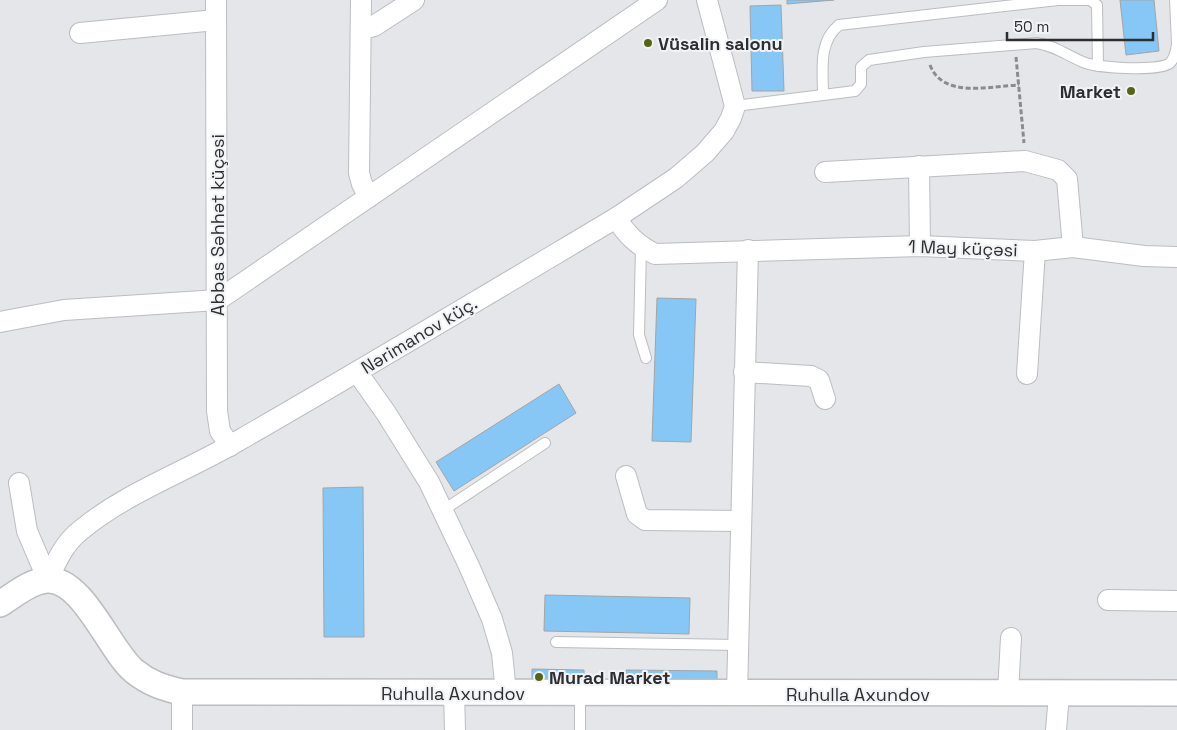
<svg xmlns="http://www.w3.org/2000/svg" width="1177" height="730" font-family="'Space Grotesk',sans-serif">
<rect width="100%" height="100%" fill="#e4e6e9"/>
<!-- building -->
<g fill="#87c7f6" stroke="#a2a5a7">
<polygon points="787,0 834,0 787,4"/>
<polygon points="1120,0 1154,0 1159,51 1126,55"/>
<polygon points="781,5 784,91 752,91 750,6"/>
<polygon points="657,298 696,299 691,442 652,441"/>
<polygon points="559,384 576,413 454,491 436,462"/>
<polygon points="363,487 364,637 324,637 323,488"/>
<polygon points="545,595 690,598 689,634 544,631"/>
<polygon points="532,669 584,670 584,686 532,685"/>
<polygon points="626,670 717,671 717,687 626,686"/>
</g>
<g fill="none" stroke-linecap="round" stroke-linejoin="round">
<!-- service casing -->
<g stroke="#bbbdc0" stroke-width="12">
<g id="service">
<polyline points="1175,0 1177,43"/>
<path d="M 823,95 C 823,70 818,42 839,25 L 1058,0 L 1090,0 L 1097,5 L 1098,66"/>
<path d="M 735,106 L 855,91 L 861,84 L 861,67 L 869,60 L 924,52 L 1037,43 C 1058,47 1064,54 1083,62 C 1096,68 1159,72 1170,63 C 1175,58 1176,51 1177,45"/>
<polyline points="641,247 639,335 646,358"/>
<polyline points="442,511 545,443"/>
<polyline points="556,642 738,645"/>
<polyline points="580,730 580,694"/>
</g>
</g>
<!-- minor casing -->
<g stroke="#bbbdc0" stroke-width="22">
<g id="minor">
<polyline points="216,0 217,411 220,431 230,446"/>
<polyline points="361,0 359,173 362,184 369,197"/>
<polyline points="362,29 374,26 414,0"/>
<polyline points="80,33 216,20"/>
<polyline points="919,166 920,246"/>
<polyline points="825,172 1025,161 1058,170 1067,179 1073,247"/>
<path d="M 616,218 C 627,235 637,245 655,254 L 920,246 L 1035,251 L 1073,247 L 1144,256 L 1177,257"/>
<polyline points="0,322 64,310 218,300 657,0"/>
<polyline points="357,372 386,413 429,482 469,566 492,619 502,653 506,693"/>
<polyline points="744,372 811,376 819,380 825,399"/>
<polyline points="1027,374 1035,251"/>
<polyline points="626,476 637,514 645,520 740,521"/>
<polyline points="19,483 27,531 48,580"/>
<path d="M 48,580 C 56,562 64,543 81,530 C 127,492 187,471 238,441 C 365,368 490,293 616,218 L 676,178 L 705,153 L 724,131 L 731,118 L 735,106 L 707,0"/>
<polyline points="1108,600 1177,601"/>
<polyline points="182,692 182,730"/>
<polyline points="454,692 455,730"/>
<polyline points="1008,693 1011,638"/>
<polyline points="737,694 748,250"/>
<polyline points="1056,730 1059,694"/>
</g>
</g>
<!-- tertiary casing -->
<g stroke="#bbbdc0" stroke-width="28">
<path id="tertiary" d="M 0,604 C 14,595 31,581 47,580 C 83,578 109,650 134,671 C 149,683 163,688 182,692 L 1177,693"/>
</g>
<!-- path -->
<g stroke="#8a8b8d" stroke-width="3" stroke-dasharray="5 2.5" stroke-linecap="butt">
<polyline points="1016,57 1024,143"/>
<path d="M 930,65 C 943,99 990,86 1019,85"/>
</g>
<!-- service -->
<use href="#service" stroke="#fff" stroke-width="10"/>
<!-- minor -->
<use href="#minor" stroke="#fff" stroke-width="20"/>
<!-- tertiary -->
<use href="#tertiary" stroke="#fff" stroke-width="25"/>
</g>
<!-- markers -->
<g fill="#55660f" stroke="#f2f3f6" stroke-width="2">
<circle cx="648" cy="43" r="5"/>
<circle cx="1131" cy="91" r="5"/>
<circle cx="539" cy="677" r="5"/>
</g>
<g text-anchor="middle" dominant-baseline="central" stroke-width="4" stroke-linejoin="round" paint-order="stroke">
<!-- poi labels -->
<g font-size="18" font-weight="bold" fill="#2d2e2f" stroke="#f2f3f6" text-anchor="start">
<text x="658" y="43">Vüsalin salonu</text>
<text x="1121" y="91" text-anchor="end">Market</text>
<text x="549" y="677">Murad Market</text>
</g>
<!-- street labels -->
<g font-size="18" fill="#2d2e2f" stroke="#f2f3f6">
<text transform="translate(217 225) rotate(-90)">Abbas Səhhət küçəsi</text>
<text transform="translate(963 248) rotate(2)">1 May küçəsi</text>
<text transform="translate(419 335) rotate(-31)">Nərimanov küç.</text>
<text x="453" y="693">Ruhulla Axundov</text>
<text x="858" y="694">Ruhulla Axundov</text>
</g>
</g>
<!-- scale -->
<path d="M1007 32v8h146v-8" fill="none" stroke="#2d2e2f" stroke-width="2.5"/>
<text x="1014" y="32" font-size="15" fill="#2d2e2f" stroke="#f2f3f6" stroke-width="4" paint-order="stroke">50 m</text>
</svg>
